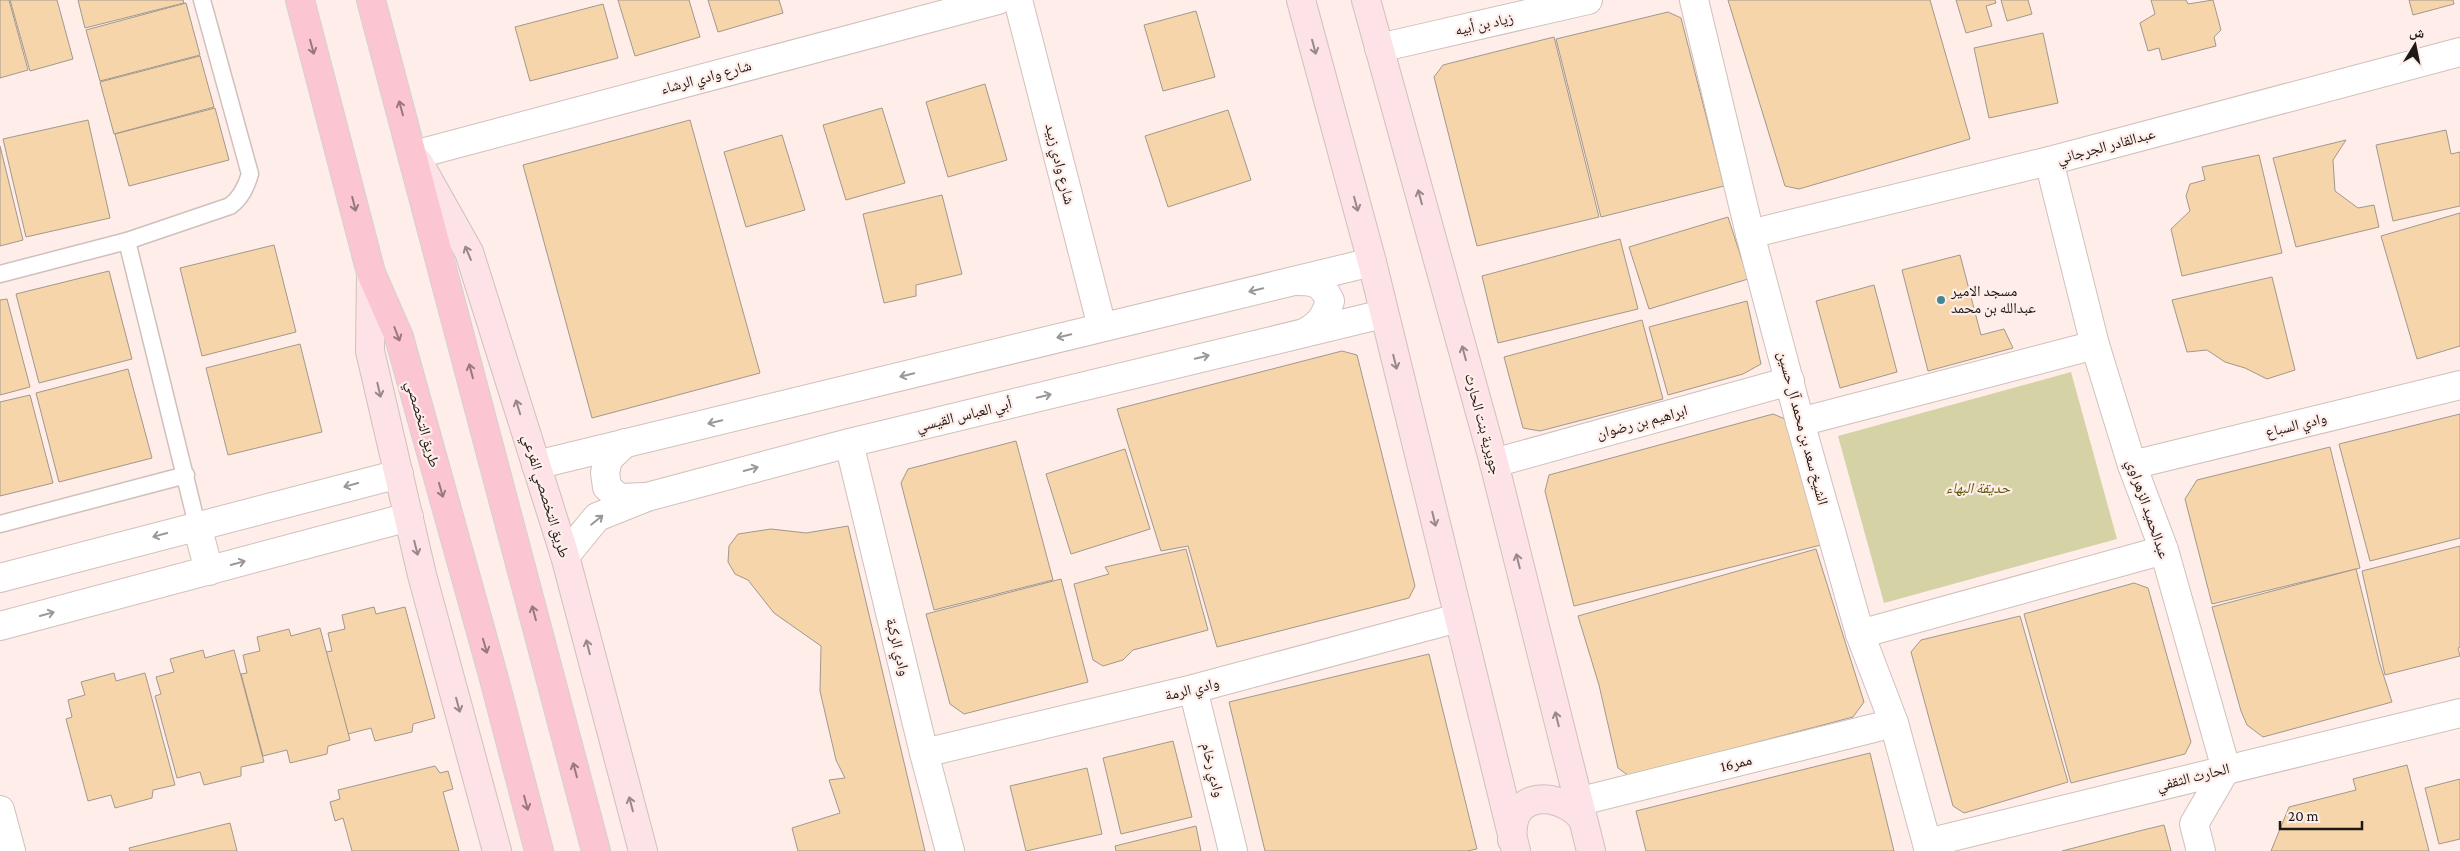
<svg xmlns="http://www.w3.org/2000/svg" width="2460" height="851" font-family="'Crimson Pro','Noto Naskh Arabic',serif">
<rect width="100%" height="100%" fill="#feede8"/>
<!-- green -->
<polygon fill="#d5d3a5" points="2071,372 2117,539 1884,603 1838,436"/>
<!-- building -->
<g fill="#f7d5ab" stroke="#a1988d">
<polygon points="0,0 9,0 28,70 0,78"/>
<polygon points="10,0 57,0 73,59 30,71"/>
<polygon points="78,0 183,0 184,3 85,28"/>
<polygon points="618,0 689,0 700,37 635,56"/>
<polygon points="708,0 779,0 783,13 718,32"/>
<polygon points="1728,0 1930,0 1970,139 1799,189 1785,186"/>
<polygon points="1956,0 1995,0 1996,3 1986,6 1992,26 1966,33"/>
<polygon points="2001,0 2028,0 2032,14 2007,21"/>
<polygon points="2151,0 2186,0 2188,4 2213,0 2221,30 2214,37 2216,46 2162,60 2159,48 2148,51 2140,23 2155,14"/>
<polygon points="2409,0 2453,0 2454,4 2413,15"/>
<polygon points="186,3 200,55 100,81 86,30"/>
<polygon points="603,4 618,58 530,81 515,27"/>
<polygon points="1196,11 1215,77 1163,91 1144,25"/>
<polygon points="1668,12 1681,18 1724,186 1601,217 1556,39"/>
<polygon points="2043,33 2058,103 1989,118 1974,48"/>
<polygon points="1554,37 1599,217 1477,246 1434,77 1443,65"/>
<polygon points="200,56 214,107 114,134 100,82"/>
<polygon points="985,84 1007,160 948,177 926,102"/>
<polygon points="215,108 229,160 129,186 115,134"/>
<polygon points="882,108 905,183 846,200 823,125"/>
<polygon points="1228,110 1251,180 1168,207 1145,136"/>
<polygon points="88,120 110,218 26,237 3,139"/>
<polygon points="690,120 760,373 592,418 523,165"/>
<polygon points="2446,130 2451,154 2460,152 2460,206 2393,221 2376,145"/>
<polygon points="782,135 805,210 746,227 724,152"/>
<polygon points="2346,140 2333,160 2335,191 2358,208 2374,205 2379,227 2296,247 2273,158"/>
<polygon points="0,146 23,240 0,246"/>
<polygon points="2259,155 2282,253 2182,276 2171,229 2190,211 2186,196 2190,184 2205,180 2202,167"/>
<polygon points="942,195 962,274 916,285 916,296 884,303 863,214"/>
<polygon points="2460,213 2460,346 2417,359 2381,236"/>
<polygon points="1728,217 1748,279 1649,309 1629,247"/>
<polygon points="1620,239 1638,309 1498,343 1482,276"/>
<polygon points="274,245 296,332 202,356 180,268"/>
<polygon points="1960,255 1981,335 2004,329 2013,348 1928,371 1902,270"/>
<polygon points="109,271 132,359 39,383 16,294"/>
<polygon points="2272,277 2295,370 2267,379 2245,368 2225,362 2207,350 2187,352 2172,300"/>
<polygon points="1874,285 1897,372 1840,388 1816,301"/>
<polygon points="7,299 30,387 0,395 0,300"/>
<polygon points="1747,301 1761,364 1743,374 1668,395 1649,327"/>
<polygon points="1642,320 1663,399 1540,431 1523,428 1504,357"/>
<polygon points="300,344 322,432 228,455 206,368"/>
<polygon points="1342,351 1357,355 1415,586 1409,598 1217,647 1188,546 1161,551 1117,409"/>
<polygon points="128,369 152,458 59,482 36,393"/>
<polygon points="30,395 53,483 0,496 0,402"/>
<polygon points="1773,414 1790,421 1821,545 1574,606 1545,491 1549,475"/>
<polygon points="2460,414 2460,538 2370,561 2339,444"/>
<polygon points="1016,441 1053,580 934,610 901,483 908,469"/>
<polygon points="2330,447 2360,568 2212,604 2185,499 2197,480"/>
<polygon points="1125,449 1150,529 1071,554 1046,474"/>
<polygon points="848,526 925,851 798,851 792,828 840,813 829,780 845,778 836,760 820,691 821,646 774,613 748,580 735,574 728,562 729,546 738,534 771,529 806,533"/>
<polygon points="2460,546 2460,647 2458,648 2460,656 2385,675 2362,571"/>
<polygon points="1186,549 1208,630 1133,650 1123,660 1103,666 1093,660 1074,584 1109,574 1105,567"/>
<polygon points="1816,549 1864,702 1853,717 1629,776 1618,768 1599,685 1578,616"/>
<polygon points="2356,569 2379,661 2392,702 2263,737 2247,725 2241,711 2212,607"/>
<polygon points="1061,579 1088,682 964,714 950,704 926,614"/>
<polygon points="2134,583 2148,588 2191,742 2185,754 2071,783 2024,614"/>
<polygon points="374,607 376,614 405,607 435,718 413,724 412,732 375,741 371,728 348,734 326,652 332,651 328,633 345,629 342,615"/>
<polygon points="2020,616 2068,782 1964,813 1953,806 1911,652 1921,640"/>
<polygon points="320,628 350,740 328,746 327,754 290,763 287,750 263,756 241,674 247,673 243,655 260,651 257,637 289,629 291,636"/>
<polygon points="203,650 205,658 234,650 264,762 241,767 241,776 204,785 200,772 177,778 155,696 161,694 156,677 174,672 170,659"/>
<polygon points="1429,654 1477,849 1467,851 1265,851 1229,702"/>
<polygon points="114,673 116,681 145,673 175,785 153,790 152,798 115,808 111,795 88,801 66,719 72,717 68,700 85,695 81,682"/>
<polygon points="1173,741 1192,817 1121,834 1103,758"/>
<polygon points="1870,753 1894,851 1646,851 1636,811"/>
<polygon points="2407,765 2429,851 2271,851 2289,807 2356,790 2353,779"/>
<polygon points="435,766 440,773 448,771 453,789 443,792 459,851 352,851 343,818 335,821 330,802 340,799 338,790"/>
<polygon points="1087,768 1102,834 1026,851 1010,786"/>
<polygon points="2460,779 2460,839 2439,844 2425,788"/>
<polygon points="230,823 237,851 130,851 129,848"/>
<polygon points="2164,825 2171,851 2062,851 2143,830"/>
<polygon points="1196,826 1201,851 1116,851 1115,846"/>
</g>
<g fill="none" stroke-linecap="round" stroke-linejoin="round">
<!-- lane casing -->
<g stroke="#d0c0bb" stroke-width="19">
<g id="lane">
<polyline points="0,274 127,241"/>
<polyline points="0,524 186,475"/>
<path d="M 197,525 L 127,241 L 230,206 C 241,198 246,187 250,174 L 202,0"/>
</g>
</g>
<!-- street casing -->
<g stroke="#d0c0bb" stroke-width="30">
<g id="street">
<polyline points="1018,0 1102,327"/>
<polyline points="1694,0 1750,234 1800,422 1860,634 1894,723 1929,851"/>
<polyline points="1379,48 1588,0"/>
<polyline points="414,155 998,0"/>
<polyline points="2049,161 2095,345 2132,465 2164,550 2226,769 2194,824 2201,851"/>
<polyline points="1750,234 2049,161 2460,52"/>
<path d="M 1294,281 C 1314,281 1321,281 1330,301 C 1325,317 1320,324 1306,332"/>
<polyline points="1800,422 2095,345"/>
<polyline points="625,443 608,459 605,473 607,487 619,498 645,497"/>
<polyline points="849,443 924,753 950,851"/>
<polyline points="1494,463 1790,381"/>
<polyline points="536,465 1372,262"/>
<polyline points="2132,465 2460,385"/>
<polyline points="197,525 209,571"/>
<polyline points="565,556 597,517 647,497 849,443 1383,314"/>
<polyline points="0,578 399,474"/>
<polyline points="0,626 409,517"/>
<polyline points="1860,634 2164,550"/>
<polyline points="1193,689 1233,851"/>
<polyline points="924,753 1193,689 1458,618"/>
<polyline points="1577,802 1894,723"/>
<polyline points="0,810 11,851"/>
<polyline points="1927,843 2460,713"/>
</g>
</g>
<!-- secondary casing -->
<g stroke="#d0c0bb" stroke-width="30">
<g id="secondary">
<polyline points="1301,0 1372,262 1516,851"/>
<polyline points="1366,0 1494,463 1591,851"/>
<polyline points="419,163 469,252 565,556 643,851"/>
<polyline points="371,273 370,351 422,575 497,851"/>
<path d="M 1512,840 C 1513,830 1512,821 1517,813 C 1532,789 1568,800 1582,818"/>
</g>
</g>
<!-- primary casing -->
<g stroke="#d2d1d1" stroke-width="30">
<g id="primary">
<polyline points="300,0 371,273 399,337 493,675 539,851"/>
<polyline points="371,0 596,851"/>
</g>
</g>
<!-- lane -->
<use href="#lane" stroke="#fff" stroke-width="16"/>
<!-- street -->
<use href="#street" stroke="#fff" stroke-width="28"/>
<!-- secondary -->
<use href="#secondary" stroke="#fde2e8" stroke-width="28"/>
<!-- primary -->
<use href="#primary" stroke="#fbc6d1" stroke-width="28"/>
</g>
<!-- one-way arrows -->
<defs><path id="oneway-shaft" d="M-6 0H5M1.5-3L5.5 0L1.5 3" fill="none" stroke-width="1.6" stroke-linecap="round" stroke-linejoin="round" transform="scale(1.25)"/></defs>
<g stroke="#98787d">
<use href="#oneway-shaft" transform="translate(312 47) rotate(75)"/>
<use href="#oneway-shaft" transform="translate(401 108) rotate(-105)"/>
<use href="#oneway-shaft" transform="translate(354 204) rotate(76)"/>
<use href="#oneway-shaft" transform="translate(397 334) rotate(69)"/>
<use href="#oneway-shaft" transform="translate(471 371) rotate(-105)"/>
<use href="#oneway-shaft" transform="translate(441 490) rotate(74)"/>
<use href="#oneway-shaft" transform="translate(534 613) rotate(-105)"/>
<use href="#oneway-shaft" transform="translate(485 646) rotate(74)"/>
<use href="#oneway-shaft" transform="translate(575 770) rotate(-105)"/>
<use href="#oneway-shaft" transform="translate(526 803) rotate(75)"/>
</g>
<g stroke="#99888a">
<use href="#oneway-shaft" transform="translate(1314 47) rotate(75)"/>
<use href="#oneway-shaft" transform="translate(1420 197) rotate(-105)"/>
<use href="#oneway-shaft" transform="translate(1356 204) rotate(75)"/>
<use href="#oneway-shaft" transform="translate(468 253) rotate(-113)"/>
<use href="#oneway-shaft" transform="translate(1464 353) rotate(-105)"/>
<use href="#oneway-shaft" transform="translate(1395 362) rotate(76)"/>
<use href="#oneway-shaft" transform="translate(379 390) rotate(77)"/>
<use href="#oneway-shaft" transform="translate(518 407) rotate(-107)"/>
<use href="#oneway-shaft" transform="translate(1434 519) rotate(76)"/>
<use href="#oneway-shaft" transform="translate(416 548) rotate(76)"/>
<use href="#oneway-shaft" transform="translate(1518 561) rotate(-104)"/>
<use href="#oneway-shaft" transform="translate(588 647) rotate(-104)"/>
<use href="#oneway-shaft" transform="translate(458 705) rotate(75)"/>
<use href="#oneway-shaft" transform="translate(1557 719) rotate(-104)"/>
<use href="#oneway-shaft" transform="translate(631 804) rotate(-105)"/>
</g>
<g stroke="#9a9897">
<use href="#oneway-shaft" transform="translate(1256 290) rotate(166)"/>
<use href="#oneway-shaft" transform="translate(1064 336) rotate(166)"/>
<use href="#oneway-shaft" transform="translate(1202 357) rotate(-14)"/>
<use href="#oneway-shaft" transform="translate(907 375) rotate(166)"/>
<use href="#oneway-shaft" transform="translate(1044 396) rotate(-14)"/>
<use href="#oneway-shaft" transform="translate(715 422) rotate(166)"/>
<use href="#oneway-shaft" transform="translate(751 469) rotate(-15)"/>
<use href="#oneway-shaft" transform="translate(351 485) rotate(165)"/>
<use href="#oneway-shaft" transform="translate(597 520) rotate(-39)"/>
<use href="#oneway-shaft" transform="translate(160 535) rotate(165)"/>
<use href="#oneway-shaft" transform="translate(238 563) rotate(-15)"/>
<use href="#oneway-shaft" transform="translate(47 614) rotate(-15)"/>
</g>
<!-- markers -->
<circle fill="#428892" stroke="#feede8" stroke-width="2" cx="1941" cy="300" r="5"/>
<g text-anchor="middle" dominant-baseline="central" stroke-width="4.5" stroke-linejoin="round" paint-order="stroke">
<!-- street labels -->
<g font-size="15" fill="#1e1917" stroke="#feede8">
<text transform="translate(1484 24) rotate(-13)">زياد بن أبيه</text>
<text transform="translate(706 77) rotate(-15)">شارع وادي الرشاء</text>
<text transform="translate(2106 146) rotate(-15)">عبدالقادر الجرجاني</text>
<text transform="translate(1060 164) rotate(76)">شارع وادي زبيد</text>
<text transform="translate(964 415) rotate(-14)">أبي العباس القيسي</text>
<text transform="translate(1642 422) rotate(-15)">ابراهيم بن رضوان</text>
<text transform="translate(423 424) rotate(74)">طريق التخصصي</text>
<text transform="translate(1483 424) rotate(75)">جويرية بنت الحارث</text>
<text transform="translate(2296 425) rotate(-14)">وادي السباع</text>
<text transform="translate(1803 428) rotate(75)">الشيخ سعد بن محمد آل حسين</text>
<text transform="translate(546 496) rotate(73)">طريق التخصصي الفرعي</text>
<text transform="translate(2148 509) rotate(71)">عبدالحميد الزهراوي</text>
<text transform="translate(898 647) rotate(76)">وادي الركبة</text>
<text transform="translate(1192 689) rotate(-14)">وادي الرمة</text>
<text transform="translate(1736 763) rotate(-14)">ممر16</text>
<text transform="translate(1213 770) rotate(76)">وادي رخام</text>
<text transform="translate(2193 777) rotate(-14)">الحارث الثقفي</text>
</g>
<!-- poi labels -->
<g font-size="15" fill="#1e1917" stroke="#feede8" text-anchor="start">
<text x="1951" y="291">مسجد الامير<tspan x="1951" dy="17">عبدالله بن محمد</tspan></text>
</g>
<!-- park labels -->
<g font-size="15" font-style="italic" fill="#5d5900" stroke="#feede8">
<text x="1978" y="488">حديقة البهاء</text>
</g>
</g>
<!-- north arrow -->
<g transform="translate(2415 45) rotate(10)" stroke="#feede8" stroke-width="4" paint-order="stroke">
<path d="M0-4L9 19L0 12L-9 19Z" fill="#1e1917"/>
<text y="-8" font-size="14" font-weight="bold" text-anchor="middle" fill="#1e1917">ش</text>
</g>
<!-- scale -->
<path d="M2280 821v8h82v-8" fill="none" stroke="#1e1917" stroke-width="2.5"/>
<text x="2288" y="821" font-size="15" fill="#1e1917" stroke="#feede8" stroke-width="4" paint-order="stroke">20 m</text>
</svg>
